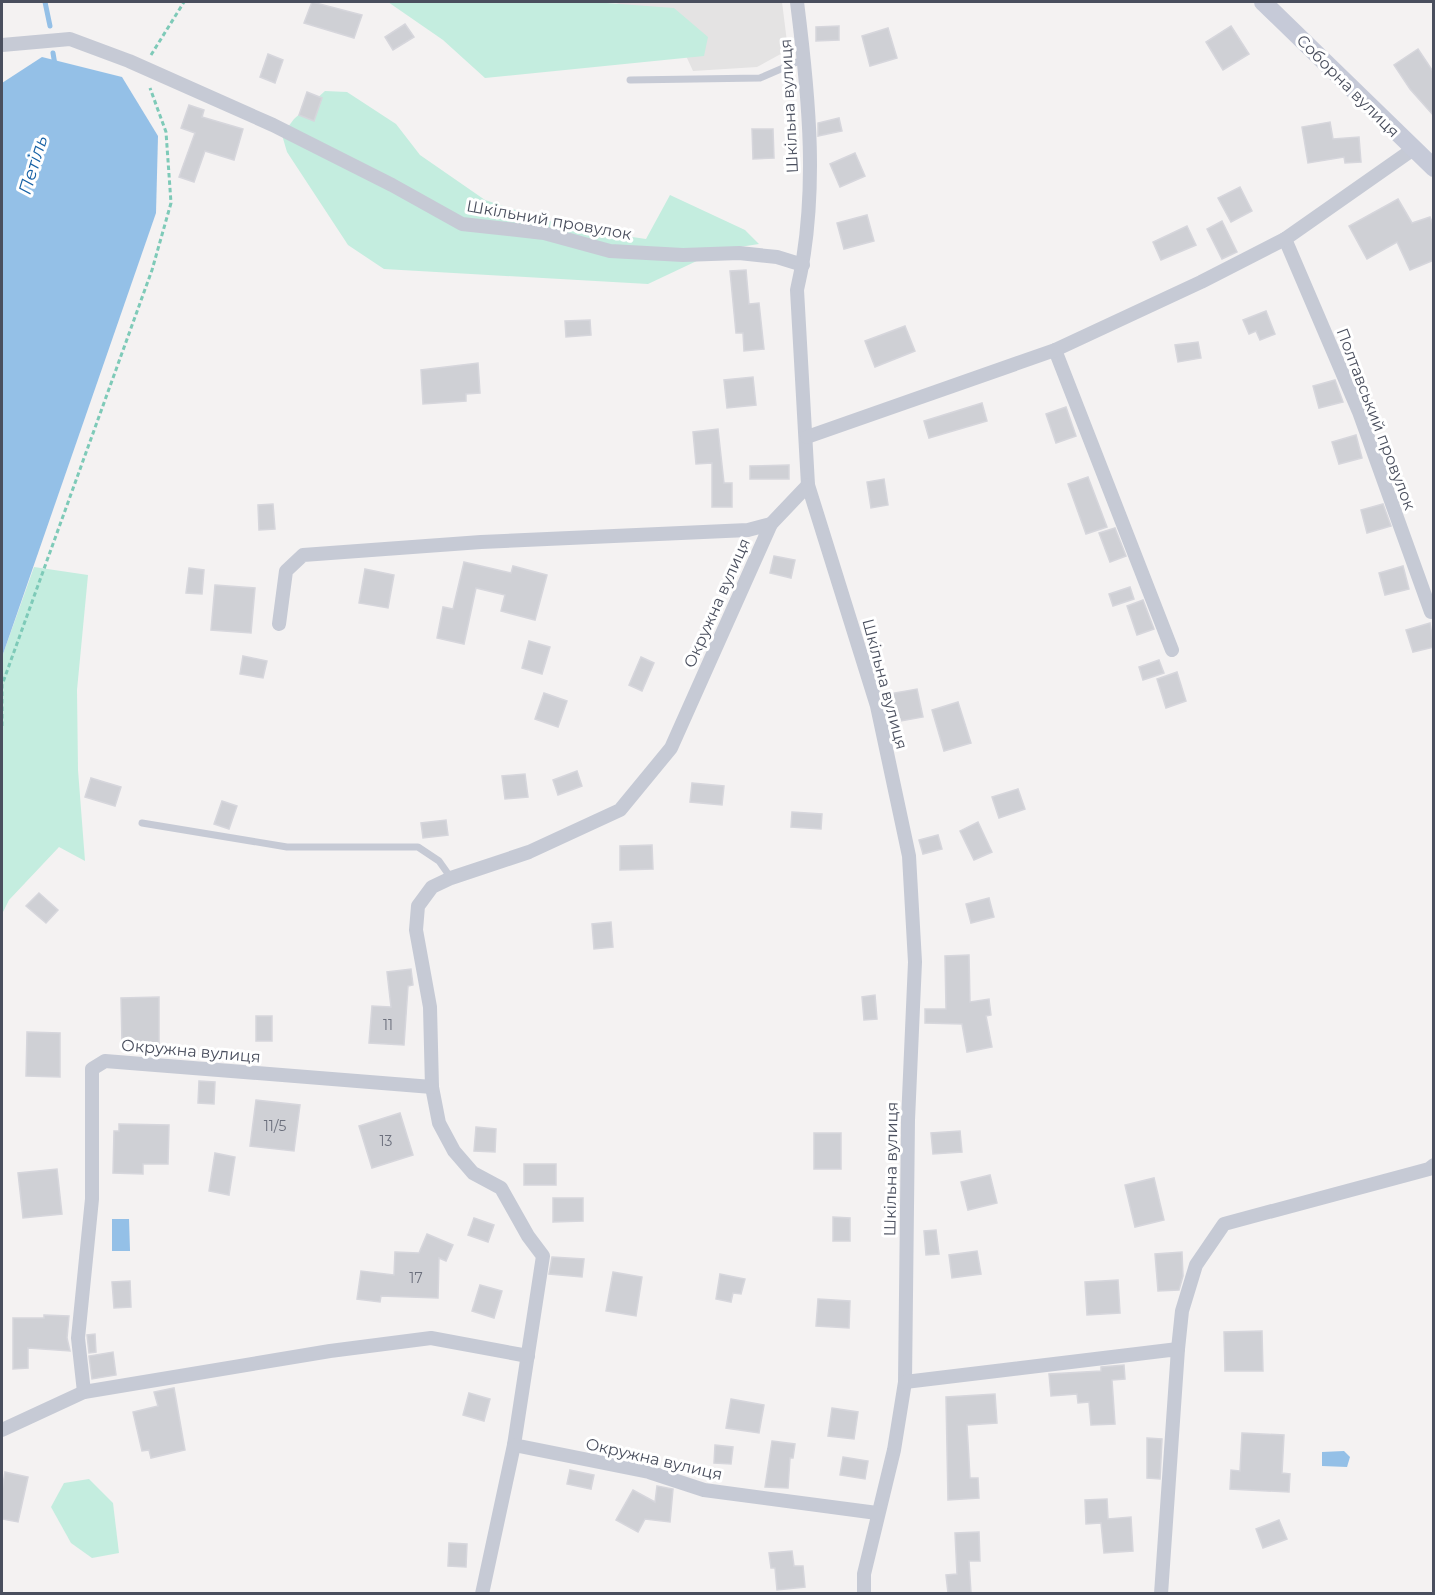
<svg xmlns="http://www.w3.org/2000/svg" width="1435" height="1595" font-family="Montserrat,sans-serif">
<rect width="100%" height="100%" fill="#f4f2f2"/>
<!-- education -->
<polygon fill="#e4e3e3" points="612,2 782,2 788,50 757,67 693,71 669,19"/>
<!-- green -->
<g fill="#c4eddf">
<polygon points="388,2 593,2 674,8 708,37 704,56 485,78 443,40"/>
<polygon points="325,91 347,92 396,124 420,155 485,200 571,228 646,239 670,195 745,230 759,244 720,250 648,284 384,269 348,245 287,152 282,135 294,119"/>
<polygon points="34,567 88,575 77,690 78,770 85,861 59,847 9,900 2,914 2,657"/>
<polygon points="89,1479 113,1503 119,1553 92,1558 71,1543 51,1507 64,1483"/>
</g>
<!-- water -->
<g fill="#94c0e7">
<polygon points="42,57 122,77 158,136 156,213 2,657 2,83"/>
<polygon points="112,1219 129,1219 130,1251 112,1251"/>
<polygon points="1344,1451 1350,1457 1347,1467 1322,1466 1322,1452"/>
</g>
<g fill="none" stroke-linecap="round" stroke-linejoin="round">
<!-- stream -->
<g stroke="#94c0e7" stroke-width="5">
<polyline points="45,2 50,26"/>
<polyline points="53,53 55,65"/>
</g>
</g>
<!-- building -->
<g fill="#cfd0d5" stroke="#d6d6dc" stroke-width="1.5">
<polygon points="312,2 362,15 354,38 304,23"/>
<polygon points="405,24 414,37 393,50 385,37"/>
<polygon points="839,26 839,40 816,41 816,27"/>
<polygon points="1231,26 1249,54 1223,70 1206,42"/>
<polygon points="888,28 897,58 870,66 862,36"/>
<polygon points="1418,49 1434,73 1434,116 1410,89 1394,65"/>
<polygon points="268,54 283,60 275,83 260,77"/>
<polygon points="307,92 322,98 314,121 299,115"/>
<polygon points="189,105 204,110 202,117 243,129 234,160 205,151 194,182 179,177 195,133 181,128"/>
<polygon points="839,118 842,131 818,136 818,123"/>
<polygon points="1330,122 1333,139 1359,137 1361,162 1345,163 1344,157 1308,163 1302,127"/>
<polygon points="752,129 773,129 774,158 753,159"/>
<polygon points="855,153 865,176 840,187 830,164"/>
<polygon points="1240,187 1252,211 1231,222 1218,198"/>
<polygon points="1398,199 1412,223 1430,217 1434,227 1434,260 1410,270 1397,242 1367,259 1349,226"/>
<polygon points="867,215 874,241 844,249 837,223"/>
<polygon points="1222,221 1237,252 1222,259 1207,229"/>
<polygon points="1187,226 1196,245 1161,260 1153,242"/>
<polygon points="746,270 749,304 759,303 764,349 744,351 743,333 736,333 730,271"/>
<polygon points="1266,311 1275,334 1260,340 1256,331 1249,334 1243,320"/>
<polygon points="590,320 591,335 566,337 565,321"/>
<polygon points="905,326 915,351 875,367 865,341"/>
<polygon points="1198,342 1201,358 1178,362 1175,345"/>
<polygon points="478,363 480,393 466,394 466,401 423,404 421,370"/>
<polygon points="753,377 756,405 727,408 724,380"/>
<polygon points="1335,380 1343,402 1319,408 1313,386"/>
<polygon points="982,403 987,421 929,438 924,421"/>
<polygon points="1066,407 1076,436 1056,443 1046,414"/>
<polygon points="718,429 724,483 732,483 732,507 712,507 712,463 696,464 693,432"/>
<polygon points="1356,435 1362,458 1339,464 1332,442"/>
<polygon points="789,465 789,479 750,479 750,466"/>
<polygon points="1088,477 1107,527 1086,534 1068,484"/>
<polygon points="884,479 888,505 871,508 867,482"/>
<polygon points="273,504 275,529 259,530 258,505"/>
<polygon points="1383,504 1391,526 1367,533 1361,510"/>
<polygon points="1115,528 1126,556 1110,562 1099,533"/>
<polygon points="774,556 795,560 791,578 770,573"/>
<polygon points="464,562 511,573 513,566 547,575 535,620 501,611 505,595 476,588 464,644 437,638 443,607 453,609"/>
<polygon points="1403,566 1409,589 1385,595 1379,573"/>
<polygon points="189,568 204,570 202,594 186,593"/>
<polygon points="365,569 394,575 388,608 359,603"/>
<polygon points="215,585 255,588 251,633 211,630"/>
<polygon points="1130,587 1134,599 1113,606 1109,594"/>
<polygon points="1143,600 1154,629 1137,635 1127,606"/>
<polygon points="1430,623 1434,647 1413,652 1406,630"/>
<polygon points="529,641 550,647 542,674 522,668"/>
<polygon points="243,656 267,661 263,678 240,674"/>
<polygon points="641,657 654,663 642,691 629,685"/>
<polygon points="1159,660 1164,673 1143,680 1139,667"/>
<polygon points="1177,672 1186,701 1166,708 1157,679"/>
<polygon points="917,689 923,717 890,723 883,695"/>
<polygon points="544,693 567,701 558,727 535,719"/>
<polygon points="958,702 971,743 944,751 932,710"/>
<polygon points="577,771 582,786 558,795 553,780"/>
<polygon points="525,774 528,797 505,799 502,776"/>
<polygon points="91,778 121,787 115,806 85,797"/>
<polygon points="692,783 724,786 722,805 690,802"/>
<polygon points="1018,789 1025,809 999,818 992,797"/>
<polygon points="222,801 237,806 229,829 214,824"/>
<polygon points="792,812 822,814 821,829 791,827"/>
<polygon points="446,820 448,835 423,838 421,823"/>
<polygon points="978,822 992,852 974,860 960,831"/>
<polygon points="938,835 942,849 923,854 919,840"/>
<polygon points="652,845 653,869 620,870 620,846"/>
<polygon points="39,893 58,910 46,923 26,906"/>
<polygon points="989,898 994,917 971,923 966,904"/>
<polygon points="611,922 613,947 594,949 592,924"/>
<polygon points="969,955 970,1002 989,999 991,1015 986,1016 992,1047 967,1052 962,1024 925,1023 925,1009 946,1009 945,956"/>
<polygon points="411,969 413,985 408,986 404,1045 369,1043 372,1006 391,1007 387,972"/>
<polygon points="875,995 877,1019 864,1020 862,997"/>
<polygon points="159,997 159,1044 122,1044 121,998"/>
<rect x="256" y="1016" width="16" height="25"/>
<polygon points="27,1032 60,1033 60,1077 26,1076"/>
<polygon points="199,1081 215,1082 214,1104 198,1103"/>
<polygon points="256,1100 300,1105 294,1151 250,1146"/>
<polygon points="400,1113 413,1155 372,1168 359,1126"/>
<polygon points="119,1124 169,1125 168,1164 143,1164 143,1174 113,1173 114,1131 119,1131"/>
<polygon points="476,1127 496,1129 495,1152 474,1151"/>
<polygon points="960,1131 962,1152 933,1154 931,1133"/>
<rect x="814" y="1133" width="27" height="36"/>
<polygon points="215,1153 235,1157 229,1195 209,1191"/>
<rect x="524" y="1164" width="32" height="21"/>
<polygon points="57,1169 62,1214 23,1218 18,1173"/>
<polygon points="990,1175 997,1203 968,1210 961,1182"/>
<polygon points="1154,1178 1164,1220 1135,1227 1125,1185"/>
<polygon points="553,1198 583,1198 583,1221 553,1222"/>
<polygon points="833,1217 850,1218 850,1241 833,1241"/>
<polygon points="474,1218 494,1225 488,1242 468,1235"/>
<polygon points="936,1230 939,1254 926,1255 924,1231"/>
<polygon points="427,1234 453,1245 446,1261 439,1258 438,1298 381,1296 380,1302 357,1299 361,1271 394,1275 395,1252 419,1253"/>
<polygon points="977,1251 981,1274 952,1278 949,1255"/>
<polygon points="1182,1252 1183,1276 1179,1290 1158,1291 1155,1254"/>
<polygon points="552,1257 584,1259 582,1277 549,1274"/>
<polygon points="613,1272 642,1277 636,1316 606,1311"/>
<polygon points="720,1274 745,1279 741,1294 733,1293 731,1302 716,1299"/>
<polygon points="1118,1280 1120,1313 1087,1315 1085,1282"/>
<polygon points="130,1281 131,1307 114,1308 112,1282"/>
<polygon points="480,1285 502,1291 494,1318 472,1311"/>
<polygon points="818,1299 850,1301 849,1328 816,1326"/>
<polygon points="44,1315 69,1316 67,1338 70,1351 28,1348 28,1368 13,1369 13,1318 44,1318"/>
<polygon points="1262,1331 1263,1371 1225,1371 1224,1332"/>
<polygon points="95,1334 96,1352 89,1353 87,1335"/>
<polygon points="113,1352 116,1375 92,1379 89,1356"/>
<polygon points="1124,1365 1125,1379 1112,1380 1115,1424 1091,1425 1089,1402 1078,1403 1077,1394 1051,1396 1049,1374 1101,1371 1101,1367"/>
<polygon points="174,1388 185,1450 151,1458 149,1450 142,1451 133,1412 158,1406 154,1392"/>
<polygon points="469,1393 490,1399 484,1421 463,1415"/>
<polygon points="995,1394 997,1423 967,1425 970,1478 978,1478 979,1498 948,1500 946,1397"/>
<polygon points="731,1399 764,1405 759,1433 726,1428"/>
<polygon points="832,1408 858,1412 854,1439 828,1436"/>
<polygon points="1242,1433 1284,1435 1282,1473 1290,1474 1289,1492 1230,1489 1231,1470 1240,1471"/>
<polygon points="1147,1438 1162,1439 1160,1479 1147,1478"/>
<polygon points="772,1441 795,1444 793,1458 790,1458 788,1488 765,1487"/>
<polygon points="715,1445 733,1447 731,1464 714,1463"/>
<polygon points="843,1457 868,1461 865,1479 840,1475"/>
<polygon points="570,1470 594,1475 591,1489 567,1484"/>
<polygon points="5,1472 28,1477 18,1522 2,1519 2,1490"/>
<polygon points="657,1486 673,1489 670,1522 645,1519 638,1532 616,1520 633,1490 655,1502"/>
<polygon points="1107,1499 1108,1519 1131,1517 1133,1551 1104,1553 1101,1523 1086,1524 1085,1500"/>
<polygon points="1279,1520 1287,1539 1263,1548 1256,1529"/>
<polygon points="979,1532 980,1561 969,1561 971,1593 948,1593 946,1575 957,1574 955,1533"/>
<polygon points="449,1543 467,1544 466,1567 448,1566"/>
<polygon points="792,1551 794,1566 803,1566 805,1587 777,1590 775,1568 771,1568 769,1553"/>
</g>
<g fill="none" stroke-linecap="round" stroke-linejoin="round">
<!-- path -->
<g stroke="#7ecab8" stroke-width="3" stroke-dasharray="4.5 3" stroke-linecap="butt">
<polyline points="151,55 184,2"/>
<polyline points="2,726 2,685 152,270 171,203 166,132 150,88"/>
</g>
<!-- lane -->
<g stroke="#c6cad5" stroke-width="7">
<polyline points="630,80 760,78 804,59"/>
<polyline points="142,823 287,847 418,847 439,861 451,878"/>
</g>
<!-- street -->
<g stroke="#c6cad5" stroke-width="14">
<path d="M 797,2 C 809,97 819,196 797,290 L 808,485 L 877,706 L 909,856 L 915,962 L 908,1120 L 905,1382 L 894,1450 L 864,1574 L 864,1594"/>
<polyline points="2,45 70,39 129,61 273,125 392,185 462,224 544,233 610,251 683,255 739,253 777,257 803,265"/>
<polyline points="1285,239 1359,412 1431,612"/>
<polyline points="1055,350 1172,650"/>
<polyline points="807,437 1055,350 1201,282 1285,239 1412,150"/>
<polyline points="771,524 808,485"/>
<polyline points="279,624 286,571 303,555 481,542 748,530 771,524 671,748 620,810 529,852 451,878 432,887 418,906 416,930 430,1007 432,1087 439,1123 454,1151 473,1173 501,1188 528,1236 543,1256 514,1445 649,1472 704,1490 877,1513"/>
<polyline points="1178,1349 1182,1311 1196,1265 1224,1224 1429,1169 1434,1165"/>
<polyline points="905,1382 1178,1349 1161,1594"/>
<polyline points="84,1392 78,1338 92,1199 92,1069 105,1061 432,1087"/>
<polyline points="2,1430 84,1392 330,1351 431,1338 528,1356"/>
<polyline points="482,1594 514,1445"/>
</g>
<!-- secondary -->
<polyline stroke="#c6cad8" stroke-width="18" points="1263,2 1434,168"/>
</g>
<g text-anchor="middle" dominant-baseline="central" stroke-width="6" stroke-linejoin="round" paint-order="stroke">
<!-- number labels -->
<g font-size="14" fill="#6b6f7c">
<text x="388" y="1025">11</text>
<text x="275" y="1126">11/5</text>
<text x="386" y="1141">13</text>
<text x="416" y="1278">17</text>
</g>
<!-- street labels -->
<g font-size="16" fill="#4a4f5e" stroke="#fff">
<text transform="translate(1348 86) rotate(45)">Соборна вулиця</text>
<text transform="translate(789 106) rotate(-93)">Шкільна вулиця</text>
<text transform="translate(549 220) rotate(10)">Шкільний провулок</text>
<text transform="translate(1376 419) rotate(69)">Полтавський провулок</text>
<text transform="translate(717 603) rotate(-66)">Окружна вулиця</text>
<text transform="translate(885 684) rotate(75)">Шкільна вулиця</text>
<text transform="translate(191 1051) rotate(5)">Окружна вулиця</text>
<text transform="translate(891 1169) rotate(-89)">Шкільна вулиця</text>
<text transform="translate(654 1459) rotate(13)">Окружна вулиця</text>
</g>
<!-- water labels -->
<g font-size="18" font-style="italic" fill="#1661a5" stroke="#fff">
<text transform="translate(33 165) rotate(-73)">Петіль</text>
</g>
</g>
<!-- border -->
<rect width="1435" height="1595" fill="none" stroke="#4a4f5e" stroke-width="6"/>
</svg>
